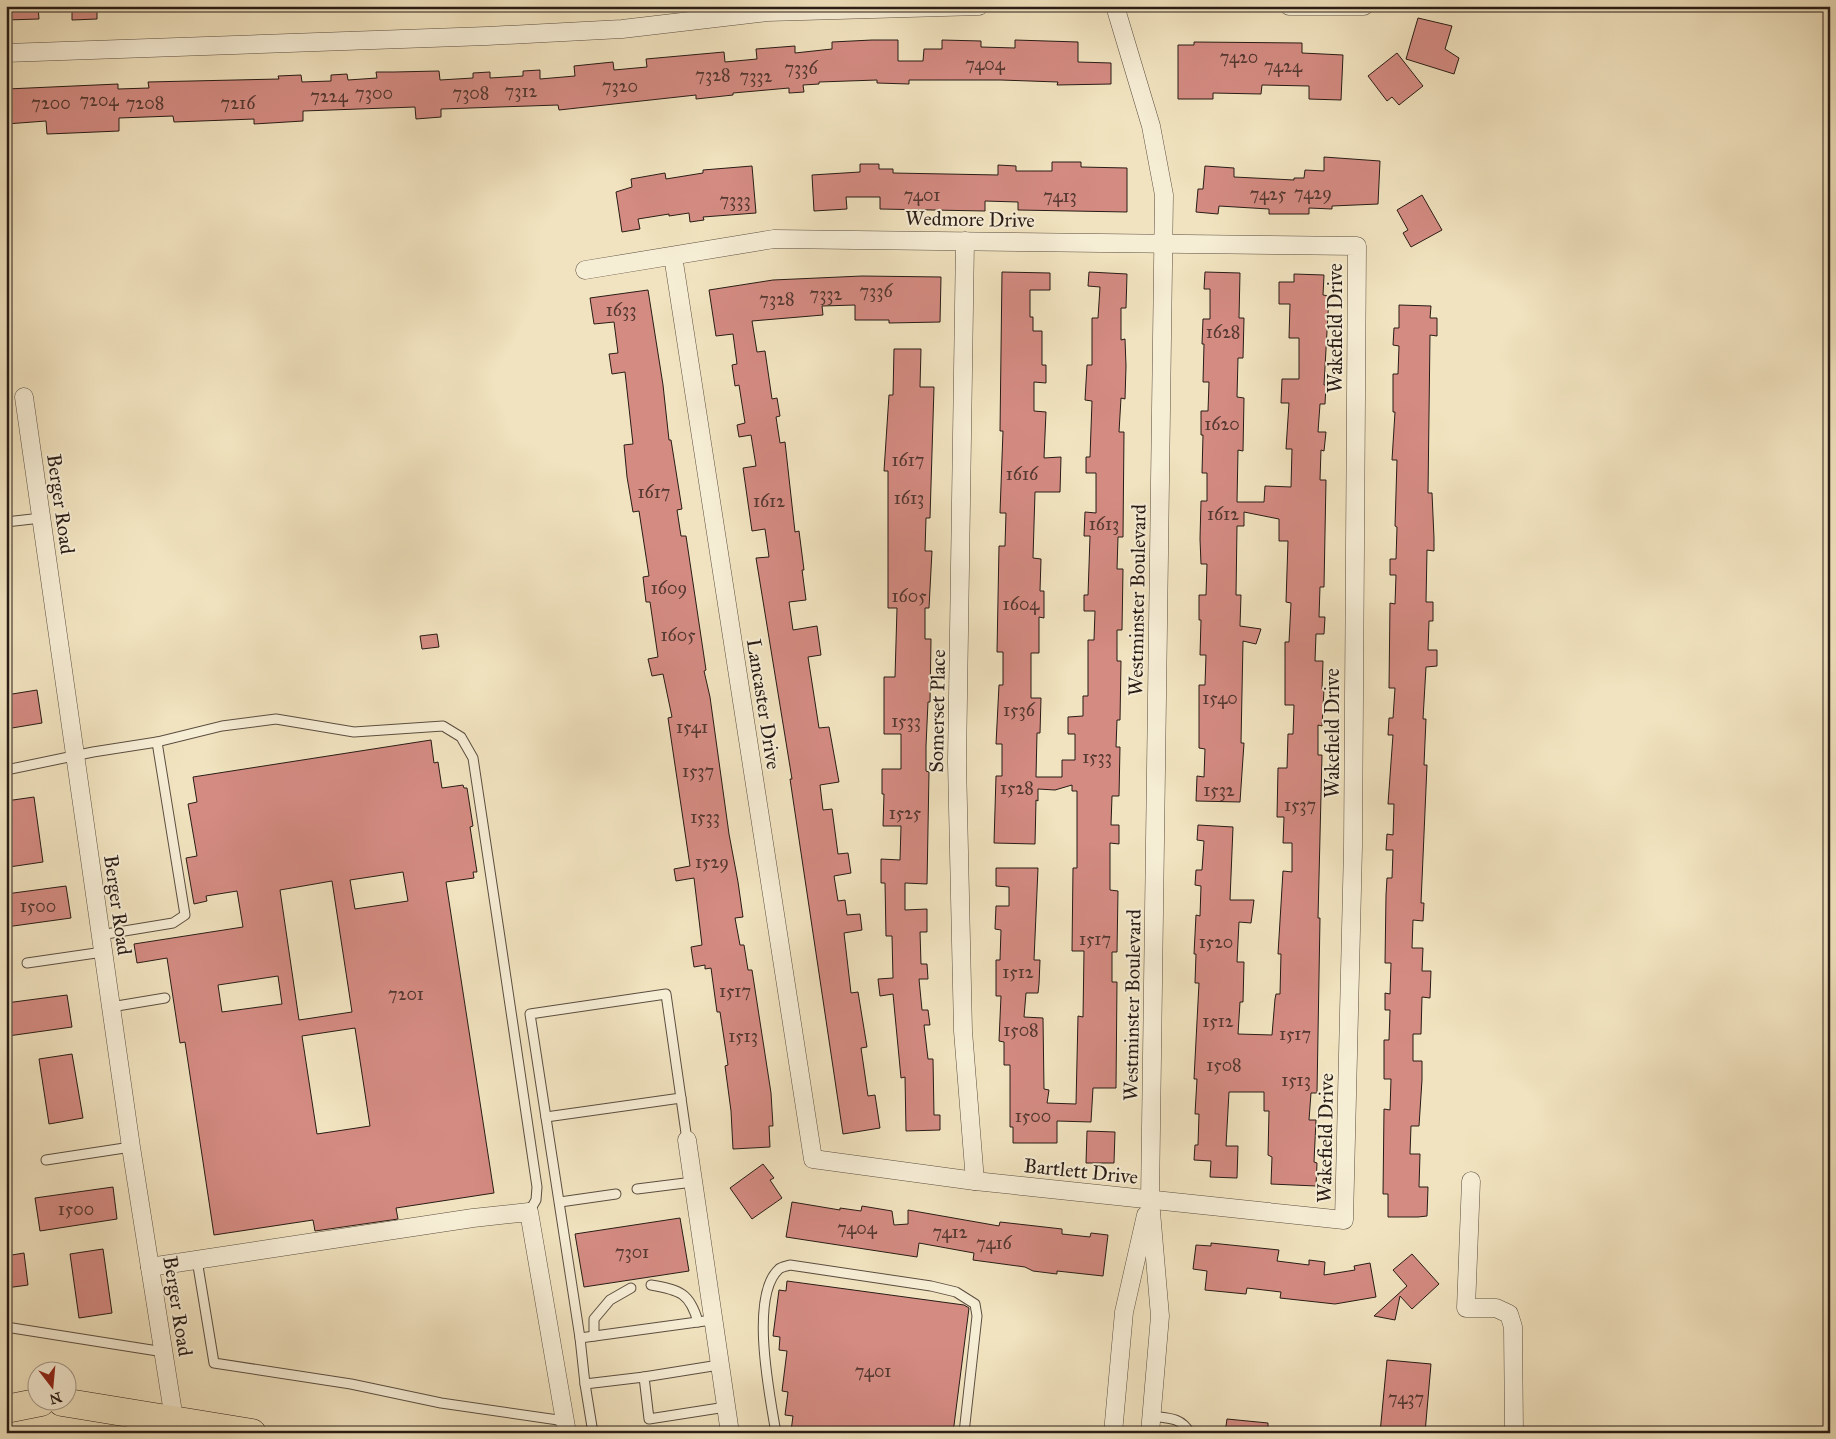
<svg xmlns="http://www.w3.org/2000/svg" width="1836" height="1439" font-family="'IM FELL Great Primer',serif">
<rect width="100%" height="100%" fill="#f1e3bf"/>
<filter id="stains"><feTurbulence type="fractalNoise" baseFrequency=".004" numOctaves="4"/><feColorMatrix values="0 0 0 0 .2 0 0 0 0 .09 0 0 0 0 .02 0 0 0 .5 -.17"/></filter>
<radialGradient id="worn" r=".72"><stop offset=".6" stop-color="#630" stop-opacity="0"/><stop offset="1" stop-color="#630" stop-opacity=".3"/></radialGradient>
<!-- building -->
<g fill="#d48b82" stroke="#291c16" fill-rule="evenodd">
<polygon points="6,6 38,6 39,19 6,20"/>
<polygon points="72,6 97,6 97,19 72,20"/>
<polygon points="1418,18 1452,26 1445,49 1459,58 1454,74 1406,59"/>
<polygon points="872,40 898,40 898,61 923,61 924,49 942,49 942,40 981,41 981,47 1015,48 1015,40 1078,42 1078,62 1111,63 1111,84 1057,85 1058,82 1001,80 909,80 909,84 877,83 877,80 819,82 819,84 803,85 804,92 789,93 789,88 733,93 733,95 696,99 696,95 559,110 558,105 441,109 441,117 416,119 415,107 303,111 303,121 254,124 254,119 174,122 173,116 119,118 119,131 72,133 47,134 46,121 6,124 7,89 118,84 118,89 149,88 148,82 279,79 278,76 301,75 302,82 331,81 331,75 347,74 348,80 377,78 376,72 394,72 439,71 440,80 473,78 473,73 490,72 490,78 523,76 523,71 540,70 540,79 575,76 574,66 613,62 614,70 647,67 646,59 724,52 725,62 757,59 756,49 795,46 795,53 832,49 832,42"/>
<polygon points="1194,42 1302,43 1302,53 1343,55 1341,100 1309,99 1309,86 1262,85 1261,94 1213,93 1213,99 1178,99 1178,45 1194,45"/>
<polygon points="1397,53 1423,86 1399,105 1392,97 1387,101 1368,76"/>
<polygon points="1324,157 1380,161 1378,204 1332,206 1332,209 1309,208 1309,214 1269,214 1269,209 1219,206 1218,214 1196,212 1198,189 1203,189 1205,166 1234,168 1234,177 1294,180 1294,178 1304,178 1305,170 1324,171"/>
<polygon points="1052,162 1081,162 1081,167 1127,168 1127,212 1018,210 1018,202 985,201 985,211 880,209 880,197 846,197 847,209 814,211 812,175 860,172 860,164 879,164 879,169 893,169 893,173 998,175 998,165 1016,166 1016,171 1052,171"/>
<polygon points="752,166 756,213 703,217 704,220 690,222 689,213 669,216 669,214 638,219 640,229 622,232 616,192 632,187 631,179 665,173 666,179 703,173 703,170"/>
<polygon points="1422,195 1442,230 1411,247 1403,233 1408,230 1397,210"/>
<polygon points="1002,272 1050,273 1050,290 1030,290 1030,317 1033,317 1033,331 1042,331 1042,365 1046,365 1046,383 1034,382 1034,411 1046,412 1044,458 1061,457 1060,492 1035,492 1033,558 1041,559 1040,591 1044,591 1044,618 1039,617 1039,653 1031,653 1031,698 1041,698 1040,733 1037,733 1036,777 1062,777 1062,760 1075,760 1075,734 1068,734 1068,717 1083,716 1083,696 1088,696 1088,640 1094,640 1095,611 1084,611 1084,595 1088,595 1090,536 1084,536 1085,512 1096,513 1096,473 1086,473 1086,457 1090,457 1092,401 1085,400 1087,365 1092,365 1092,318 1098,318 1100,287 1088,286 1089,272 1127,274 1126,308 1121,308 1121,340 1125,339 1126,366 1125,399 1121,398 1119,432 1124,432 1123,537 1118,537 1117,569 1123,569 1122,630 1117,630 1117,661 1121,661 1120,720 1117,720 1116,747 1120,747 1119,796 1112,796 1111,825 1119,825 1119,844 1110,843 1110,890 1118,891 1117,952 1112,952 1112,982 1117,982 1116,1088 1093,1088 1091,1122 1057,1121 1057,1143 1013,1143 1013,1127 1010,1127 1010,1065 1004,1065 1004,1042 999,1041 1001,996 996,996 996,960 1000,960 1001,930 995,929 996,906 1009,906 1009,887 996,886 996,868 1038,868 1034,960 1040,960 1039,984 1038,993 1026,993 1024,1017 1043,1018 1044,1089 1049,1090 1047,1103 1076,1104 1078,1016 1083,1017 1084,951 1072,951 1073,868 1077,868 1077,791 1072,791 1072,785 1055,790 1038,789 1038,801 1036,800 1035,844 994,843 996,776 1002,776 1002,744 996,744 999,685 1003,685 1003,652 997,652 999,546 1005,546 1006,513 1000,513 1003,431 1000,431"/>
<polygon points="1205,272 1240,273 1239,318 1244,318 1243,358 1238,358 1237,397 1244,398 1243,451 1238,450 1237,502 1264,502 1265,486 1291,487 1292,449 1286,449 1289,403 1281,403 1282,379 1299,379 1299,338 1289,338 1290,304 1279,304 1279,282 1294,282 1294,274 1324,275 1323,295 1329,296 1324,385 1326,385 1325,404 1320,404 1318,432 1326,432 1324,451 1321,450 1320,480 1326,480 1324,587 1320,587 1319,617 1325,617 1324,634 1316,634 1315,661 1323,661 1322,689 1324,689 1322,726 1318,725 1318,755 1322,755 1318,918 1320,918 1317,1093 1311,1093 1309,1120 1316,1120 1314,1162 1317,1163 1316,1186 1271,1184 1272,1157 1268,1155 1269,1111 1264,1111 1264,1092 1229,1092 1226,1146 1238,1146 1237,1178 1210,1177 1211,1161 1194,1160 1195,1145 1198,1145 1199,1114 1195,1114 1197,1079 1194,1079 1199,983 1195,983 1196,954 1194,954 1196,915 1200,916 1201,886 1195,885 1196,870 1202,870 1204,841 1197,840 1198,825 1233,827 1230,900 1254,900 1251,923 1239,922 1237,962 1244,962 1243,1002 1240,1002 1238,1034 1272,1035 1275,999 1276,994 1280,994 1281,954 1278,954 1283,871 1292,872 1292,843 1283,843 1284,817 1277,817 1278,768 1287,768 1288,734 1293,734 1294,705 1285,705 1285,642 1289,642 1291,603 1286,602 1288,541 1279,541 1279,519 1244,512 1244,526 1237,526 1236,595 1241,595 1240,626 1261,629 1256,644 1243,641 1241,743 1244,743 1240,802 1196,801 1197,776 1204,777 1205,749 1199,748 1199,685 1205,685 1206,655 1200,655 1201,620 1199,620 1199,595 1206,595 1207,564 1201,564 1200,539 1201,501 1207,501 1207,473 1202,473 1203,435 1201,435 1201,411 1208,411 1209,382 1203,382 1204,344 1202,344 1203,319 1210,319 1210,289 1204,289"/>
<polygon points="862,276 941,277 940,322 889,323 889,320 855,320 855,305 822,306 823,315 752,321 757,352 765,351 772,399 777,398 780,416 776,417 780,443 785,442 795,532 799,531 804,570 802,570 806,600 789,602 793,630 817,626 821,655 808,657 819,728 829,727 839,782 820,785 823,810 832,809 838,854 848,853 851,873 834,876 838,901 845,900 847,915 860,914 862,930 844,933 851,993 858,992 867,1047 861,1048 868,1096 875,1095 880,1128 843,1134 790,779 792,779 756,558 769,557 765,529 752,531 743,468 756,466 751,435 739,437 737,425 745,423 739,385 735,386 732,365 737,364 733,334 716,336 709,290 773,280"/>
<polygon points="648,290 663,385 669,440 671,440 682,509 677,510 681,536 686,536 706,670 704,671 710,697 729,834 738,882 743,917 735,918 740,945 744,945 748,970 752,970 771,1093 773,1126 769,1126 770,1147 733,1149 731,1111 725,1066 728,1065 720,1012 717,1012 711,968 705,969 705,965 694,967 691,947 702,945 694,878 676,881 674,869 690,866 668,718 672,717 663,674 652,676 648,659 658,657 650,602 646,602 643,577 649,576 639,511 633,512 627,477 624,445 633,444 625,372 612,374 609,354 618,353 614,322 594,324 590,298"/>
<polygon points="1399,305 1431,306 1430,318 1437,318 1437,336 1430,335 1428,493 1432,493 1434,538 1434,551 1427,550 1426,602 1433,602 1433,621 1429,621 1428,650 1437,650 1437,666 1426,667 1423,719 1426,719 1424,765 1427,765 1421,903 1424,903 1423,921 1413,920 1412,948 1423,948 1422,971 1431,971 1430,998 1422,997 1421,1034 1413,1034 1413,1061 1422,1061 1422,1080 1419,1126 1411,1126 1410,1154 1420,1154 1419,1187 1428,1187 1427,1216 1418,1217 1388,1217 1388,1194 1383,1194 1384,1109 1390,1110 1391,1079 1384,1079 1384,1040 1389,1040 1390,1010 1385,1010 1385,993 1390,994 1391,963 1385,963 1386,895 1387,878 1392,878 1393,850 1386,850 1387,834 1393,835 1394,804 1388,804 1393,735 1388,735 1389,718 1393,718 1395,688 1389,688 1390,603 1395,604 1396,575 1390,575 1390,559 1396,559 1397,527 1395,526 1397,460 1392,460 1395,412 1393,412 1393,374 1398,374 1399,346 1393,345 1394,328 1399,328"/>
<polygon points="894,349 921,349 920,387 934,387 930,518 926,518 925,551 932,551 929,608 925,608 925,639 931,639 930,702 928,702 926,746 926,771 929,772 927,884 905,883 905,910 927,909 927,932 920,932 921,964 927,964 928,979 919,979 922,1010 928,1010 930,1025 924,1025 928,1059 933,1059 934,1115 940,1115 940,1130 906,1131 905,1077 901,1078 893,994 880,996 878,979 893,978 892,936 886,936 885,883 881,883 881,859 900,860 901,826 883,826 884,794 882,794 882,769 901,769 901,734 884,734 884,677 895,677 897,608 888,608 888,471 884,471 889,395 893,395"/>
<polygon points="437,634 439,647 422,649 420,636"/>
<polygon points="37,690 42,723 6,729 6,695"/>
<path d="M 431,740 L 434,763 L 438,762 L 442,788 L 463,785 L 464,788 L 467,788 L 473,826 L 470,827 L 477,872 L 473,872 L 474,878 L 446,882 L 494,1193 L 396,1208 L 398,1219 L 315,1231 L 313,1220 L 214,1235 L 185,1042 L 180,1043 L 167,958 L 137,963 L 134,944 L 243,927 L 237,891 L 206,896 L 207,901 L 194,904 L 186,858 L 197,856 L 188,804 L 197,802 L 193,777 ZM 403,872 L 408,901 L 355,909 L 350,880 ZM 332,881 L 352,1012 L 299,1020 L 280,890 ZM 278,976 L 282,1004 L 222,1012 L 218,985 ZM 355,1028 L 370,1126 L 317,1134 L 302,1036 Z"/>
<polygon points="34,797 43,862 9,867 6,848 6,801"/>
<polygon points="66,886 71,918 6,927 6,894"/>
<polygon points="67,995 72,1027 8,1036 6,1003"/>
<polygon points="72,1054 83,1118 49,1124 39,1059"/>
<polygon points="1087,1131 1115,1132 1114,1163 1086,1163"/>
<polygon points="763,1164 774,1178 770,1180 782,1198 752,1219 730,1188"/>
<polygon points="113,1187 117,1219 40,1231 35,1198"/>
<polygon points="792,1202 840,1210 840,1208 861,1211 862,1206 892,1211 894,1225 908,1224 908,1210 999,1226 1000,1222 1062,1229 1062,1234 1090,1237 1091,1233 1108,1235 1103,1276 1057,1271 1057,1274 1033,1271 1025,1267 973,1260 974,1253 919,1243 917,1257 786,1237"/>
<polygon points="680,1218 689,1271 584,1287 575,1234"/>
<polygon points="1211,1243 1279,1250 1277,1261 1309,1265 1309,1260 1325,1262 1324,1275 1355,1270 1354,1266 1370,1263 1376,1297 1335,1304 1280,1298 1281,1292 1247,1288 1246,1294 1205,1290 1207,1271 1193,1269 1196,1245 1211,1246"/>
<polygon points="103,1249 112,1313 79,1318 70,1254"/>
<polygon points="24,1253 28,1285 6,1288 6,1256"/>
<polygon points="1412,1254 1439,1284 1412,1309 1400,1296 1395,1320 1374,1316 1407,1286 1393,1270"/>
<polygon points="787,1281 964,1305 969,1308 953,1433 791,1431 793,1416 785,1415 788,1392 782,1391 787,1351 779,1350 780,1337 773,1336 779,1290 786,1291"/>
<polygon points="1387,1360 1431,1364 1425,1433 1380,1433"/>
<polygon points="1227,1419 1268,1423 1268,1433 1225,1433"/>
</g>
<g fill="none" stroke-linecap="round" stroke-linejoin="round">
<!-- lane casing -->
<g stroke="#5b4e40" stroke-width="11">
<g id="lane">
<polyline points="6,522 41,518"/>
<path d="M 157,742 L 222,726 L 276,719 L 354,732 L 443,726 L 461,737 L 473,758 C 494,901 517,1044 537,1187 L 536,1200 L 529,1212"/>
<polyline points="6,770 93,752 157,742 185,915 173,923 100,935"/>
<polyline points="27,963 103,952"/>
<polyline points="111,1007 165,998"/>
<polyline points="546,1117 681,1098"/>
<polyline points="46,1160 131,1147"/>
<polyline points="637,1189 693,1182"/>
<polyline points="560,1202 616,1194"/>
<polyline points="197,1260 214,1363 351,1384 441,1403 565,1421"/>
<path d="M 651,1285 C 680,1290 690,1293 698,1322"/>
<polyline points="6,1327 164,1352"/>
<polyline points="594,1336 594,1319 610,1300 631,1288"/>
<polyline points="580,1338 530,1014 666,994 687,1140"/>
<polyline points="719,1365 644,1377 649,1419 726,1407"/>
<polyline points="585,1384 580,1338 712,1320"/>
<path d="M 1151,1416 C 1168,1418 1181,1417 1190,1433"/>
<polyline points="593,1433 585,1384 644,1377"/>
<path d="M 776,1433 C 770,1397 749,1296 779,1269 C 781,1267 787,1266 790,1265 L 931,1286 L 956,1292 L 975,1304 L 977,1316 L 964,1433"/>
</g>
</g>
<!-- street casing -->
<g stroke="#5b4e40" stroke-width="19">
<g id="street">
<polyline points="1115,6 1151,126 1164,195 1150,1200 1160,1316 1150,1433"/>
<polyline points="1289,6 1364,6"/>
<polyline points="6,53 487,36 622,29 767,12 979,6"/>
<polyline points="965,241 957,762 963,1031 975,1181"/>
<polyline points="585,270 774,239 1357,246 1353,847 1344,1220 975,1181 813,1159 673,256"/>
<polyline points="24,397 131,1147 174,1419"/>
<polyline points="687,1140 730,1433"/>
<polyline points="1471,1181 1466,1308 1496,1308 1509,1314 1513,1327 1514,1433"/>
<polyline points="150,1267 473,1218 529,1212 567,1433"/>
<polyline points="1113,1433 1124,1312 1146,1215"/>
</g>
</g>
<!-- primary casing -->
<g stroke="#291c16" stroke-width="29">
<g id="primary">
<polyline points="62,1402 252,1433"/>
<polyline points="6,1409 41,1402"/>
</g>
</g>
<!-- lane -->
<use href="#lane" stroke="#f6edd5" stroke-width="9"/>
<!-- street -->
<use href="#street" stroke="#f6edd5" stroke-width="18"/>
<!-- primary -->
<use href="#primary" stroke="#f1e3bf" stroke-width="28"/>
</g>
<g text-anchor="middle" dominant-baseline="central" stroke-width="4" stroke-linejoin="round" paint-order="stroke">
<!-- number labels -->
<g font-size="18" fill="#543831">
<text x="1239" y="57">7420</text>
<text x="985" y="64">7404</text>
<text x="1283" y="66">7424</text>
<text x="801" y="68">7336</text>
<text x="713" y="75">7328</text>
<text x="756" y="76">7332</text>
<text x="620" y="86">7320</text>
<text x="521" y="91">7312</text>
<text x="374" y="93">7300</text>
<text x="471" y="93">7308</text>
<text x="329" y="96">7224</text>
<text x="99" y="100">7204</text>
<text x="51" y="103">7200</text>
<text x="145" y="103">7208</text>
<text x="238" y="103">7216</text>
<text x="1313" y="193">7429</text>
<text x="1268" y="194">7425</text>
<text x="922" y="195">7401</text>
<text x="1060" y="196">7413</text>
<text x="735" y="200">7333</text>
<text x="876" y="291">7336</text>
<text x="826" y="294">7332</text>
<text x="777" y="299">7328</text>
<text x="621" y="310">1633</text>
<text x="1223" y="332">1628</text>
<text x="1222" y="424">1620</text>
<text x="908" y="460">1617</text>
<text x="1022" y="474">1616</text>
<text x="654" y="492">1617</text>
<text x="909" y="498">1613</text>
<text x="769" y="501">1612</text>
<text x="1223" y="514">1612</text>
<text x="1104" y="524">1613</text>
<text x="669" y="588">1609</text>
<text x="909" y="596">1605</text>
<text x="1021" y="604">1604</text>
<text x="678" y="635">1605</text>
<text x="1220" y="698">1540</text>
<text x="1019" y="710">1536</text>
<text x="906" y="721">1533</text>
<text x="692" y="727">1541</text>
<text x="1097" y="757">1533</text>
<text x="698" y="771">1537</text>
<text x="1017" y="788">1528</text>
<text x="1219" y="790">1532</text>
<text x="1300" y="805">1537</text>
<text x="905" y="813">1525</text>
<text x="705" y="817">1533</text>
<text x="712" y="862">1529</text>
<text x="38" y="906">1500</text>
<text x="1095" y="939">1517</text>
<text x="1216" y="942">1520</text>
<text x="1018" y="972">1512</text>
<text x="735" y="991">1517</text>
<text x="406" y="994">7201</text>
<text x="1218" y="1021">1512</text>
<text x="1021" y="1030">1508</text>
<text x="1295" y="1034">1517</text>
<text x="743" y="1036">1513</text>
<text x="1224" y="1065">1508</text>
<text x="1296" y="1080">1513</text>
<text x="1033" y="1116">1500</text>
<text x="76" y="1209">1500</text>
<text x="857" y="1228">7404</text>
<text x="950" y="1232">7412</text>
<text x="994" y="1243">7416</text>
<text x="632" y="1252">7301</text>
<text x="873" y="1371">7401</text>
<text x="1406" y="1398">7437</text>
</g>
<!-- street labels -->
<g font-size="20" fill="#291c16" stroke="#f6edd5">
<text transform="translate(970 219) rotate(1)">Wedmore Drive</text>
<text transform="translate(1335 328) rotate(-90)">Wakefield Drive</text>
<text transform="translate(61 504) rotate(82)">Berger Road</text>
<text transform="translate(1137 600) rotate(-89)">Westminster Boulevard</text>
<text transform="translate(764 704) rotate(81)">Lancaster Drive</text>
<text transform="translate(937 711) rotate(-89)">Somerset Place</text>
<text transform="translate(1332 733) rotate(-90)">Wakefield Drive</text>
<text transform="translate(118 905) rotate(82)">Berger Road</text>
<text transform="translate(1132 1005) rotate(-89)">Westminster Boulevard</text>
<text transform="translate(1325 1138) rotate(-89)">Wakefield Drive</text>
<text transform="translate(1081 1171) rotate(6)">Bartlett Drive</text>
<text transform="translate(178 1306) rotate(81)">Berger Road</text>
</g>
</g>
<!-- margin -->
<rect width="1836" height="1439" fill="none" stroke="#f1e3bf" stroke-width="25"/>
<rect x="8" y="8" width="1821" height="1424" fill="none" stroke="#291c16" stroke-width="2.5"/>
<rect x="12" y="12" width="1811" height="1414" fill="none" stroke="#291c16"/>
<!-- north arrow -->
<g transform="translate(52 1386) rotate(164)"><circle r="24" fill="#f6edd5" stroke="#a49989"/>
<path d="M0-4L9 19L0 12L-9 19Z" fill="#8f2418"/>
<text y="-8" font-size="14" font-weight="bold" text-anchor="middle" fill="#291c16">N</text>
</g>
<rect width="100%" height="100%" filter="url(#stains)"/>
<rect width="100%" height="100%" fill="url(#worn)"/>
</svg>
